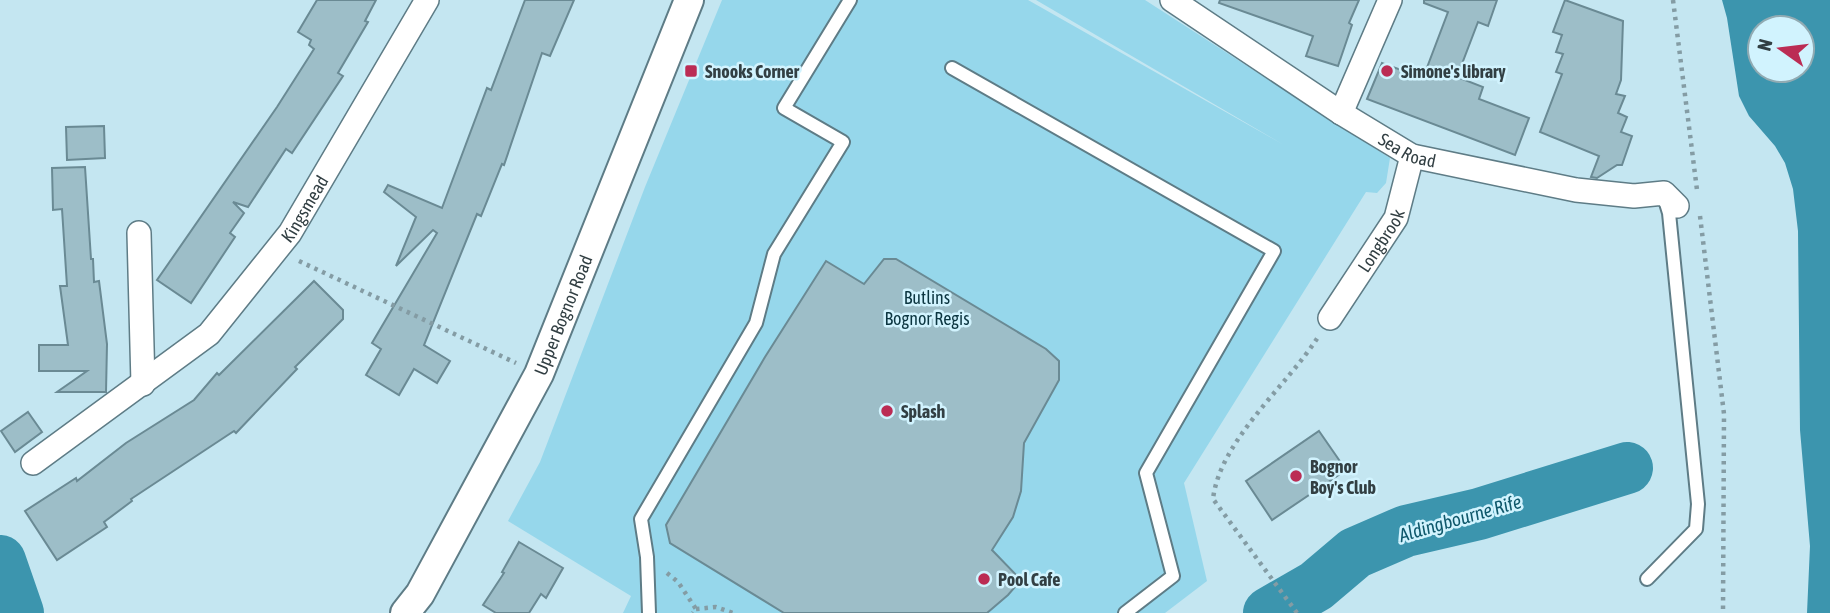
<svg xmlns="http://www.w3.org/2000/svg" width="1830" height="613" font-family="'Asap Condensed',sans-serif">
<rect width="100%" height="100%" fill="#c4e6f1"/>
<!-- green -->
<polygon fill="#96d7eb" points="722,0 1028,0 1284,145 1036,0 1145,0 1390,158 1386,183 1377,193 1366,192 1184,483 1207,581 1165,613 623,613 631,596 508,521 540,462 645,187"/>
<!-- water -->
<path fill="#3c95ae" fill-rule="evenodd" d="M 1722,0 L 1830,0 L 1830,613 L 1807,613 L 1810,546 L 1800,430 L 1798,231 L 1793,189 L 1785,163 L 1775,146 L 1749,116 L 1739,96 L 1727,18 ZM 1760,28 L 1802,28 L 1802,70 L 1760,70 Z"/>
<g fill="none" stroke-linecap="round" stroke-linejoin="round">
<!-- river -->
<g stroke="#3c95ae" stroke-width="52">
<polyline points="0,561 18,613"/>
<polyline points="1269,613 1316,586 1355,553 1406,531 1479,514 1627,468"/>
</g>
</g>
<!-- building -->
<g fill="#9dbec8" stroke="#6a8a94" stroke-width="2">
<polygon points="317,0 376,0 365,21 368,22 338,73 343,76 292,153 286,149 248,207 233,202 244,213 230,233 235,237 191,303 157,280 277,107 314,49 309,45 311,40 298,32"/>
<polygon points="525,0 574,0 550,56 542,53 504,165 502,164 481,216 477,214 424,345 450,361 437,383 414,369 399,395 366,375 381,349 372,343 437,233 433,230 396,266 416,217 384,192 388,185 442,208 487,88 491,90"/>
<polygon points="1220,0 1359,0 1349,23 1352,25 1338,66 1306,56 1313,36 1219,3"/>
<polygon points="1424,0 1497,0 1488,26 1478,22 1457,77 1483,87 1479,99 1529,118 1515,155 1367,99 1382,63 1423,78 1448,12 1424,3"/>
<polygon points="1565,0 1623,21 1621,80 1616,94 1625,96 1618,113 1627,117 1621,132 1632,136 1622,165 1617,165 1597,178 1591,177 1599,156 1540,132 1562,74 1556,72 1563,54 1556,52 1562,35 1553,32"/>
<polygon points="104,126 105,158 67,160 66,127"/>
<polygon points="85,167 91,259 93,259 94,282 99,281 107,344 106,392 57,392 87,371 39,371 39,345 68,345 60,286 67,286 62,209 53,210 52,168"/>
<polygon points="884,259 896,259 1046,349 1059,361 1059,380 1024,443 1021,491 1013,517 992,550 1021,580 1008,595 987,613 784,613 670,543 666,525 765,357 826,261 864,284"/>
<polygon points="314,281 343,310 343,319 295,367 297,369 236,433 234,431 131,499 132,501 104,522 107,527 57,560 25,511 76,478 77,481 126,443 194,400 217,373 219,375"/>
<polygon points="28,412 42,432 15,452 1,431"/>
<polygon points="1319,431 1346,470 1272,520 1246,481"/>
<polygon points="519,542 563,568 546,598 541,594 529,613 496,613 483,605 504,573 502,572"/>
</g>
<g fill="none" stroke-linecap="round" stroke-linejoin="round">
<!-- service casing -->
<g stroke="#5e7c86" stroke-width="16">
<g id="service">
<polyline points="952,68 1274,251 1146,473 1173,576 1125,613"/>
<polyline points="1647,579 1696,529 1698,504 1669,213 1665,200"/>
<polyline points="649,613 647,557 641,519 756,323 774,254 843,142 784,108 850,0"/>
</g>
</g>
<!-- minor casing -->
<g stroke="#5e7c86" stroke-width="26">
<g id="minor">
<path id="s1" d="M 1172,0 L 1341,113 L 1412,156 L 1576,190 L 1634,196 L 1664,193 L 1677,206"/>
<polyline points="1341,113 1390,0"/>
<polyline points="139,233 143,384"/>
<path id="s2" d="M 1330,318 L 1396,218 L 1412,156"/>
<path id="s3" d="M 33,463 L 209,334 L 290,233 L 427,0"/>
</g>
</g>
<!-- tertiary casing -->
<g stroke="#5e7c86" stroke-width="32">
<g id="tertiary">
<path id="s4" d="M 405,613 L 420,594 L 539,374 L 689,0"/>
</g>
</g>
<!-- path -->
<g stroke="#849ca4" stroke-width="4.5" stroke-dasharray="3.5 5" stroke-linecap="butt">
<polyline points="1673,0 1697,190"/>
<polyline points="1700,216 1724,414 1723,613"/>
<polyline points="299,261 516,363"/>
<polyline points="667,573 678,582 696,609 693,613"/>
<polyline points="696,609 716,607 733,613"/>
<path d="M 1297,613 L 1213,499 C 1220,440 1287,386 1318,337"/>
</g>
<!-- service -->
<use href="#service" stroke="#fff" stroke-width="12"/>
<!-- minor -->
<use href="#minor" stroke="#fff" stroke-width="23"/>
<!-- tertiary -->
<use href="#tertiary" stroke="#fff" stroke-width="28"/>
</g>
<!-- markers -->
<g fill="#bb2c54" stroke="#d1f3fe" stroke-width="2.5">
<rect x="684" y="64" width="14" height="14" rx="3.5"/>
<circle cx="1387" cy="71" r="7"/>
<circle cx="887" cy="411" r="7"/>
<circle cx="1296" cy="476" r="7"/>
<circle cx="984" cy="579" r="7"/>
</g>
<g text-anchor="middle" dominant-baseline="central" stroke-width="5" stroke-linejoin="round" paint-order="stroke">
<!-- poi labels -->
<g font-size="18" font-weight="bold" fill="#323f43" stroke="#d1f3fe" text-anchor="start">
<text x="705" y="71">Snooks Corner</text>
<text x="1401" y="71">Simone's library</text>
<text x="901" y="411">Splash</text>
<text x="1310" y="466">Bognor<tspan x="1310" dy="21">Boy's Club</tspan></text>
<text x="998" y="579">Pool Cafe</text>
</g>
<!-- street labels -->
<g font-size="18" fill="#323f43" stroke="#d1f3fe">
<text stroke="none"><textPath href="#s1" startOffset="280">Sea Road</textPath></text>
<text stroke="none"><textPath href="#s3" startOffset="376">Kingsmead</textPath></text>
<text stroke="none"><textPath href="#s2" startOffset="93">Longbrook</textPath></text>
<text stroke="none"><textPath href="#s4" startOffset="338">Upper Bognor Road</textPath></text>
</g>
<!-- park labels -->
<g font-size="18" fill="#0b3540" stroke="#d1f3fe">
<text x="927" y="297">Butlins<tspan x="927" dy="21">Bognor Regis</tspan></text>
</g>
<!-- water labels -->
<g font-size="19" font-style="italic" fill="#0f586b" stroke="#d1f3fe">
<text transform="translate(1460 518) rotate(-16)">Aldingbourne Rife</text>
</g>
</g>
<!-- north arrow -->
<g transform="translate(1781 49) rotate(284)"><circle r="33" fill="#d1f3fe" stroke="#91abb3" stroke-width="2"/>
<path d="M0-5L12 26L0 18L-12 26Z" fill="#bb2c54"/>
<text y="-10" font-size="19" font-weight="bold" text-anchor="middle" fill="#323f43">N</text>
</g>
</svg>
